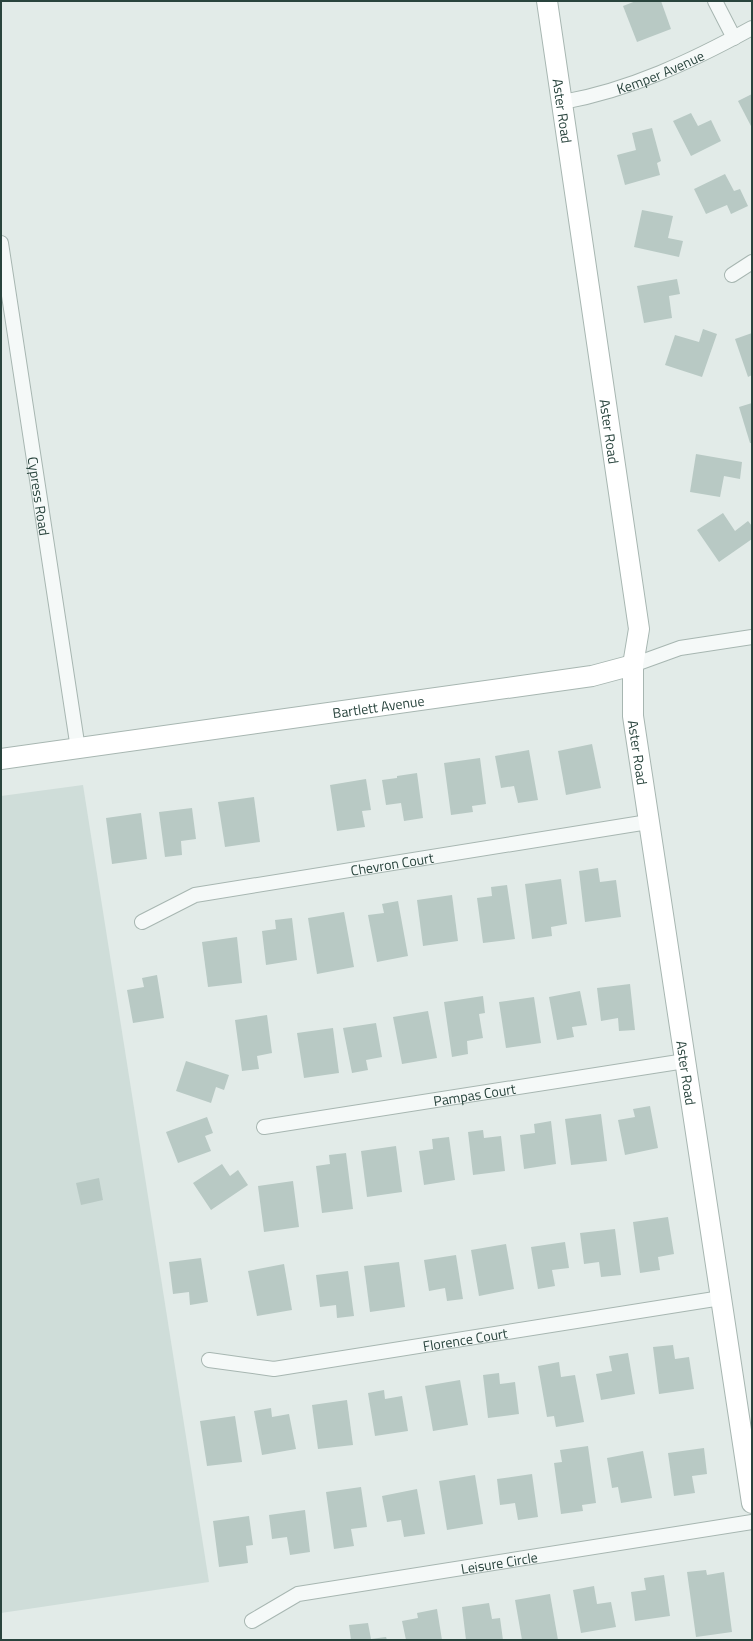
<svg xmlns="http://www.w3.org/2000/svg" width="753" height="1641" font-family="'Titillium Web',sans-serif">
<rect width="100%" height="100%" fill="#e2ebe8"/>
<!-- built -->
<polygon fill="#cfddd9" points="83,785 209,1582 1,1613 1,796"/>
<!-- building -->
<g fill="#b8c9c4">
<polygon points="636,1 661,1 671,29 637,42 623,6"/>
<polygon points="752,94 752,128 738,101"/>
<polygon points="691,113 698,126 711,120 721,141 691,156 673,121"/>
<polygon points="652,128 661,161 657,163 660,175 625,185 617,155 636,150 632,133"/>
<polygon points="725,174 734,191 740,189 748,206 731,214 727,205 706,214 694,189"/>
<polygon points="642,210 673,216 668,238 683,241 679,257 634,247"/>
<polygon points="677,279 680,294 669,296 672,318 644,323 637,286"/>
<polygon points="703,329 717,334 702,377 665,365 675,335 699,342"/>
<polygon points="752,333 752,375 748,377 735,339"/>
<polygon points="752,403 752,443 750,443 739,407"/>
<polygon points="696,454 742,462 740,479 724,476 720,497 690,492"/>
<polygon points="723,513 735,531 748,521 752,526 752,539 719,562 697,530"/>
<polygon points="592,744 601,788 566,795 558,751"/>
<polygon points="529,750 538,800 518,803 514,786 501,788 495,756"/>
<polygon points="480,758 486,804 472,806 473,812 451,815 444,763"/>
<polygon points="417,773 423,818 404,821 401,803 386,805 382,780 397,778 397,776"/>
<polygon points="366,779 371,810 362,811 365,827 337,831 330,785"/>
<polygon points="254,797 260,842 225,847 218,802"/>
<polygon points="192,808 196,839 181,841 182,855 165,857 159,812"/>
<polygon points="141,813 147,859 112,864 106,818"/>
<polygon points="598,868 600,882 616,880 621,917 585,922 579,871"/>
<polygon points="561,879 567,924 551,927 552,936 532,939 525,884"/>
<polygon points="507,885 515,939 483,943 477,898 492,896 491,887"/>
<polygon points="452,895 458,941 423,946 417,900"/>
<polygon points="398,901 408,956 377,962 368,915 384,913 382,904"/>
<polygon points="344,912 354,967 317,974 308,918"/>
<polygon points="292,918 297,960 266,965 262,931 276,929 275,920"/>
<polygon points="237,937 242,983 208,987 202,942"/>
<polygon points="157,975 164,1018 133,1023 127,990 144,987 142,978"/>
<polygon points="630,984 635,1030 619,1031 618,1018 601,1021 597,988"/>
<polygon points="580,991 587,1025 572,1027 574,1037 557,1040 549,997"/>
<polygon points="483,996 485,1013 479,1014 483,1038 467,1041 468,1054 452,1057 444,1002"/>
<polygon points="534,997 541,1043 506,1048 499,1002"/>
<polygon points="428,1011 437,1058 402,1064 393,1017"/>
<polygon points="267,1015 272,1053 257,1056 259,1069 242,1071 235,1020"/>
<polygon points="376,1023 382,1057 366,1060 368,1070 352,1073 343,1028"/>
<polygon points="333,1028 339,1073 304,1078 297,1033"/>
<polygon points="186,1061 229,1075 224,1090 216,1087 211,1103 176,1091"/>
<polygon points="650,1106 658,1148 625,1155 618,1120 635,1117 633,1109"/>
<polygon points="601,1114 607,1161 571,1165 565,1119"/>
<polygon points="207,1117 213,1133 205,1136 211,1151 178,1163 166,1132"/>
<polygon points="551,1121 556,1164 524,1169 520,1135 535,1133 534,1124"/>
<polygon points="483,1130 484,1138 501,1136 505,1171 473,1175 468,1132"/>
<polygon points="449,1137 455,1180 424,1185 419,1151 433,1149 432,1139"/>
<polygon points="396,1146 402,1192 367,1197 361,1151"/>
<polygon points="346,1153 353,1209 322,1213 316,1166 330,1164 329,1155"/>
<polygon points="222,1164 230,1176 238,1170 248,1185 211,1210 193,1183"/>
<polygon points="99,1178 103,1200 81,1205 76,1183"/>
<polygon points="293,1181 299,1227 264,1232 258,1186"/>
<polygon points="668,1217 674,1254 658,1257 660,1270 640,1273 633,1222"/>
<polygon points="615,1229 621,1275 601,1277 599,1262 584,1264 580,1233"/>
<polygon points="565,1242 569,1268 552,1270 555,1286 538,1289 531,1247"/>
<polygon points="506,1244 514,1289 479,1296 471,1250"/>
<polygon points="456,1255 463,1299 447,1301 445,1288 429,1291 424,1260"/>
<polygon points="201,1258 208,1302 190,1305 189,1292 173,1294 169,1262"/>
<polygon points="399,1262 405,1307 370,1312 364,1266"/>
<polygon points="284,1264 292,1310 257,1316 248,1271"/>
<polygon points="348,1271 354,1316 337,1318 336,1305 320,1307 316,1275"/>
<polygon points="673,1345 675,1359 689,1357 694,1389 659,1394 653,1347"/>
<polygon points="628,1353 635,1394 601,1400 596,1374 612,1371 609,1356"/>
<polygon points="559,1362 561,1377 575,1375 584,1422 556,1427 554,1416 547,1417 538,1366"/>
<polygon points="499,1373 500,1384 515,1382 519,1414 488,1418 483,1375"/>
<polygon points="460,1380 468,1425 433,1431 425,1386"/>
<polygon points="384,1390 385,1399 402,1396 408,1431 375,1436 368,1393"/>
<polygon points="347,1400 353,1445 318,1449 312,1405"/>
<polygon points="271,1408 272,1417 289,1414 296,1449 262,1455 254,1411"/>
<polygon points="235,1416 242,1462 207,1466 200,1421"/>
<polygon points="588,1446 596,1503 582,1505 583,1511 561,1514 554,1463 562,1462 560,1450"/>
<polygon points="704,1448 707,1474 692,1476 695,1493 674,1496 668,1453"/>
<polygon points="643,1451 652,1498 621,1503 618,1487 612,1488 607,1458"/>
<polygon points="532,1474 538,1517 518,1520 515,1503 500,1505 497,1479"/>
<polygon points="475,1475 483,1524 447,1530 439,1481"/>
<polygon points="361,1487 367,1527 351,1529 354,1546 334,1549 326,1492"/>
<polygon points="417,1489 425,1534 404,1537 401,1520 387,1522 382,1496"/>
<polygon points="305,1510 310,1552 290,1555 287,1537 272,1539 269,1515"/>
<polygon points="249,1516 253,1545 246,1546 248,1563 219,1567 213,1521"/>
<polygon points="706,1570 707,1575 724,1572 732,1632 696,1637 687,1572"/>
<polygon points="664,1575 670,1616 635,1621 631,1592 646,1590 644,1578"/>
<polygon points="594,1586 597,1604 611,1602 616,1627 581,1633 573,1590"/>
<polygon points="550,1594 558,1640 522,1640 515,1600"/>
<polygon points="489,1603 492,1619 500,1618 503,1640 466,1640 462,1607"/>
<polygon points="437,1609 442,1640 406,1640 402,1621 418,1618 417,1613"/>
<polygon points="368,1623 371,1639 386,1637 387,1640 351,1640 349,1625"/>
</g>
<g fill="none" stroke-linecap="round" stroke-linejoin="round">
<!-- street casing -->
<g stroke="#a7b6b1" stroke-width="16">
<g id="street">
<polyline points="715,1 734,38"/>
<path id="s1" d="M 563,102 C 630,90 692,61 752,28"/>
<path id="s2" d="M 1,243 L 78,749"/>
<polyline points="732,275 752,262"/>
<polyline points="633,665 680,648 752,637"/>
<path id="s3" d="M 142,922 L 195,895 L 648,822"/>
<path id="s4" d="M 264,1127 L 685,1061"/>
<path id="s5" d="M 209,1360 L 274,1369 L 721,1298"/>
<path id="s6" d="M 252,1621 L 298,1594 L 752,1522"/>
</g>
</g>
<!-- secondary casing -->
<g stroke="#a7b6b1" stroke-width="22">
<g id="secondary">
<path id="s7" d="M 547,1 L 639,629 L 633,665 L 633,716 L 752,1503"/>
<path id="s8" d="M 1,759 L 592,676 L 633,665"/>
</g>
</g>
<!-- street -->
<use href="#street" stroke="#f5f9f8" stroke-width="14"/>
<!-- secondary -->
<use href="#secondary" stroke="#fff" stroke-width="20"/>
</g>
<g text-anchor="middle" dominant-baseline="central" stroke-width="3" stroke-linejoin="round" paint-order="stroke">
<!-- street labels -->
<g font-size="14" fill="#29443d" stroke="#f1f8f6">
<text stroke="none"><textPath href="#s1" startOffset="102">Kemper Avenue</textPath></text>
<text stroke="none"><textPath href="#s7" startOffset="111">Aster Road</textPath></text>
<text stroke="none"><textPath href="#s7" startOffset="435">Aster Road</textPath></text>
<text stroke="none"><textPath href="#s2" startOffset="256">Cypress Road</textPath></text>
<text stroke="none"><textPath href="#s8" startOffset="381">Bartlett Avenue</textPath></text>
<text stroke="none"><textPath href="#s7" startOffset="759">Aster Road</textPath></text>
<text stroke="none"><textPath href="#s3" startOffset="259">Chevron Court</textPath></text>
<text stroke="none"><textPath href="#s7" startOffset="1083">Aster Road</textPath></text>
<text stroke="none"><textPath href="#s4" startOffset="213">Pampas Court</textPath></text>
<text stroke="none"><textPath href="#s5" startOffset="259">Florence Court</textPath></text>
<text stroke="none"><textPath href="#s6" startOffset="257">Leisure Circle</textPath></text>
</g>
</g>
<!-- border -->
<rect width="753" height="1641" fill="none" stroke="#29443d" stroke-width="4"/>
</svg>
